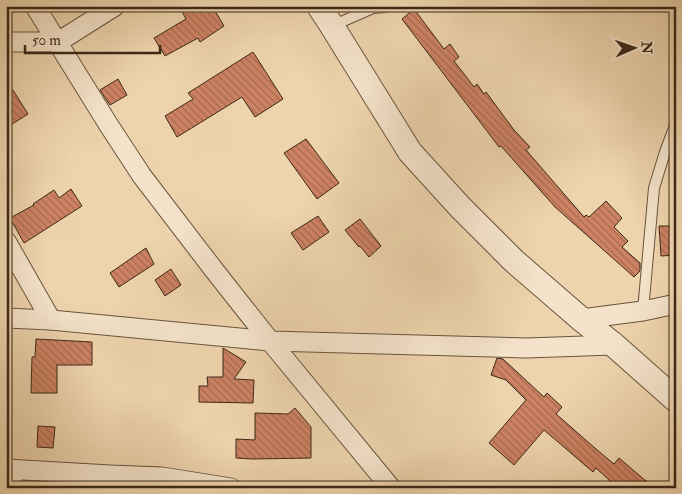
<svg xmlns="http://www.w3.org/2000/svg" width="682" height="494" font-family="'IM FELL Double Pica',serif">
<defs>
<pattern id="building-back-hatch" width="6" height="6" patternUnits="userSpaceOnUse" patternTransform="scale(1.25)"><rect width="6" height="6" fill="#cd8263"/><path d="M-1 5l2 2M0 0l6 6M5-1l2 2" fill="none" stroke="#a86a51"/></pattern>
</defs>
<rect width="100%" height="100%" fill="#eed4ae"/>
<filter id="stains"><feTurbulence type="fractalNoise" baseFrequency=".004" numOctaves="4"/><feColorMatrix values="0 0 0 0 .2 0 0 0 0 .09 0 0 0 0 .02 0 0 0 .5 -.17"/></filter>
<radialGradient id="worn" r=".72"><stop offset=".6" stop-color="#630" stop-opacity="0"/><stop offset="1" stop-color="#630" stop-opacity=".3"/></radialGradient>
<!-- building -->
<g fill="url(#building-back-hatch)" stroke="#3b2917">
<polygon points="179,6 212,6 224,26 200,42 198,38 165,56 154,38 186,19"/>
<polygon points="414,9 444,49 450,44 459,57 454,61 474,87 477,84 484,94 486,92 514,130 530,147 526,150 584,217 586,215 589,217 606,201 622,218 614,227 628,241 622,247 640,263 640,271 634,277 555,207 501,146 499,147 402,19"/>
<polygon points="253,52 283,99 255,117 242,97 177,137 165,116 193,99 188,93"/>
<polygon points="6,79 28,114 6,128"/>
<polygon points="118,79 127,95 110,105 100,90"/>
<polygon points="306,139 339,183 317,199 284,153"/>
<polygon points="71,189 82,206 24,243 10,218 34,205 33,204 54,190 59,198"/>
<polygon points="318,216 329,232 303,250 291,233"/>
<polygon points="360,219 381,246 369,257 360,246 359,247 345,230"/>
<polygon points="659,226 675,226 676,255 661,256"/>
<polygon points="146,248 154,264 119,287 110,273"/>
<polygon points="171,269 181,285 165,296 155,280"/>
<polygon points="36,339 92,342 92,365 57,365 57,393 31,393 32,357 35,357"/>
<polygon points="223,348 246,362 234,379 254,380 253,403 199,402 199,386 208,386 207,377 223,377"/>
<polygon points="497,358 503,359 544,397 547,393 562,407 556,414 596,449 614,464 619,458 654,488 618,488 596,468 593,472 544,430 514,465 489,443 526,400 506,380 491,375"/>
<polygon points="295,408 311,427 311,458 253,459 236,458 236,439 255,440 255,413 288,414"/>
<polygon points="38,426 55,427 53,448 37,447"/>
</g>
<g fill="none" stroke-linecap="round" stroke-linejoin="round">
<!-- service casing -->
<g stroke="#68543d" stroke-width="12">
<g id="service">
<polyline points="332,26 373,8 386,7 388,6"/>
<polyline points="643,311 654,188 665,152 676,123"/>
</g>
</g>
<!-- minor casing -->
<g stroke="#68543d" stroke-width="21">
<g id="minor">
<polyline points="35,6 108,124 142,176 214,270 270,341 391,488"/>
<polyline points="6,42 58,42 115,6"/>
<polyline points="6,241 51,320"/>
<polyline points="6,318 51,320 270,341 526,348 614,345"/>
<polyline points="581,319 643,311 676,304"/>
<polyline points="6,469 110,475 162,477 231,488"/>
<polyline points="12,488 12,469"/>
</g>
</g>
<!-- tertiary casing -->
<g stroke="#68543d" stroke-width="26">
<polyline id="tertiary" points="319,6 332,26 410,152 460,207 514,261 581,319 614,345 676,400"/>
</g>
<!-- service -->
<use href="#service" stroke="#f4e3ca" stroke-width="10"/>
<!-- minor -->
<use href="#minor" stroke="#f4e3ca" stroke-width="19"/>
<!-- tertiary -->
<use href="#tertiary" stroke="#f4e3ca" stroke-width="24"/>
</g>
<!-- margin -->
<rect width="682" height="494" fill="none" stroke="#eed4ae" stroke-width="25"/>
<rect x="8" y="8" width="667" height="479" fill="none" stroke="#3b2917" stroke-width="2.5"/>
<rect x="12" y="12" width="657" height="469" fill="none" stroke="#3b2917"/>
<!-- north arrow -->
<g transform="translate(634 48) rotate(88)" stroke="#f4e3ca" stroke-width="4" paint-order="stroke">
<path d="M0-4L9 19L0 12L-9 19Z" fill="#3b2917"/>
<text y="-8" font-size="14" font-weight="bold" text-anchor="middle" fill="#3b2917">N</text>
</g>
<!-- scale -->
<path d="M25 45v8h135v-8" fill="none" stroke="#3b2917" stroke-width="2.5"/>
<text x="32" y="45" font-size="15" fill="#3b2917" stroke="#f4e3ca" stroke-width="4" paint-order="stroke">50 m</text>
<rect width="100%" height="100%" filter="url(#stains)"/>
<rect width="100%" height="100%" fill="url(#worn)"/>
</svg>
